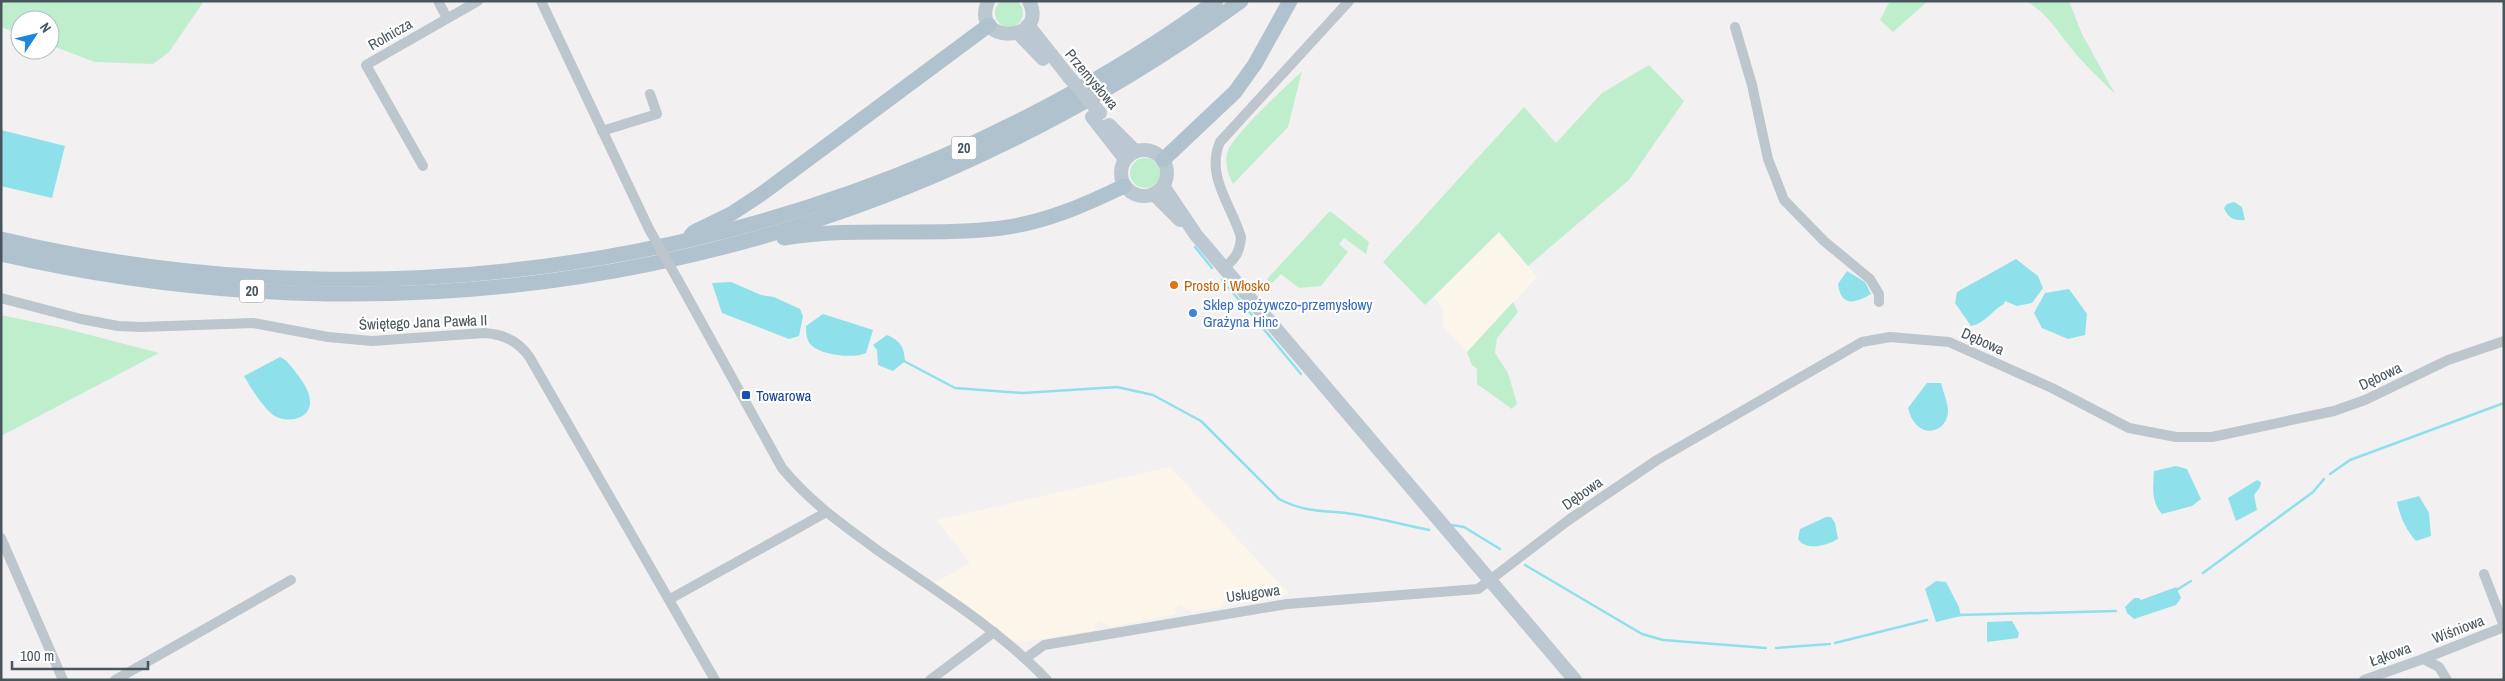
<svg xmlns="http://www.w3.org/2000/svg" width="2505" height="681" font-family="'Archivo Narrow',sans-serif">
<rect width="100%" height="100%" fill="#f2f0f0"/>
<!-- commercial -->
<g fill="#fcf5ea">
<polygon points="1499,232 1537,277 1467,352 1442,325 1444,310 1434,297"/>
<polygon points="1170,467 1289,594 1240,603 1234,598 1226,599 1222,607 1192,612 1180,605 1174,609 1178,614 1110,627 1100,621 1094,625 1096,630 1017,643 933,584 970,563 937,520"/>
</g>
<!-- green -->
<g fill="#bfeecd">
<circle cx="1009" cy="13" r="14"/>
<polygon points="1,1 204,1 169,52 153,64 95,62 50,45 50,20 20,20 20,34 1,27"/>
<polygon points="1890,1 1928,1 1893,32 1880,20"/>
<path d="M 2025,1 L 2069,1 L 2082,34 L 2115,94 C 2100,79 2084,64 2071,48 C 2056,30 2047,12 2025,1 Z"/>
<polygon points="1649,65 1684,101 1629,180 1528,266 1499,232 1425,305 1383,262 1524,107 1556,143 1602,93"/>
<path d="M 1302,71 L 1288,127 L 1233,184 C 1228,174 1225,165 1227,154 C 1229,138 1288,85 1302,71 Z"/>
<circle cx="1145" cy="173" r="15"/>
<polygon points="1330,211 1369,242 1366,254 1344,238 1339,244 1348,252 1321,286 1299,288 1281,274 1271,284 1267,279"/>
<polygon points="1513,302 1518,312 1497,338 1495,353 1508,373 1517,404 1512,409 1477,384 1477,369 1472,365 1467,352"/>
<polygon points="1,315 63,328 159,353 1,436"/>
</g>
<!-- water -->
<g fill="#8ee1ea">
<polygon points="1,130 65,146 52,198 1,186"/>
<path d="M 2234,202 L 2242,207 L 2245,220 C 2234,221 2228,218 2224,208 L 2227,204 Z"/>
<path d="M 2016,259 L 2038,276 L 2043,288 L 2032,303 L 2017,306 L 2005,301 L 2004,304 C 1991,311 1986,323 1971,326 L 1955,303 L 1957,292 Z"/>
<path d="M 1847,271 L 1865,282 L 1871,294 C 1856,303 1841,308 1838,284 Z"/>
<polygon points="731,282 761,295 774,297 800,309 803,316 799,336 789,339 722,313 712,283"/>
<polygon points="2069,289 2087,314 2085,335 2068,339 2042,328 2034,313 2045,293"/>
<path d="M 823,314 L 873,330 L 866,353 C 853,359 821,355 811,345 C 806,339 806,333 806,326 Z"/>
<path d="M 887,335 C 900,341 904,346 905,361 L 893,371 L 878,365 L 877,350 L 873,345 Z"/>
<path d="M 280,357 C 286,359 290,365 294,370 C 301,379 309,389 310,401 C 311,421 284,424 272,414 C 260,404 252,389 244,376 Z"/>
<path d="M 1927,383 L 1941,383 C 1943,391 1947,401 1948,409 C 1949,434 1916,442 1908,408 Z"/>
<path d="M 2176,466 L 2187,469 L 2201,499 L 2192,506 L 2162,514 C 2151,502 2153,486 2154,471 Z"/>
<polygon points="2257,480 2261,482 2260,487 2254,495 2257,510 2236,521 2228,498"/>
<path d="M 2419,496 L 2429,513 L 2431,536 L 2416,541 C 2406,530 2400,517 2397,502 Z"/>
<path d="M 1826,517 L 1831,517 L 1835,523 L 1838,539 C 1827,545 1807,552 1798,539 L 1800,529 Z"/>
<polygon points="1936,581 1946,582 1959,607 1961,616 1936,622 1925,589"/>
<polygon points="2176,587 2181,598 2176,605 2134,619 2127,613 2125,607 2134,598 2139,598 2141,600"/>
<polygon points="2012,621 2019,633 2018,638 1987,642 1987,622"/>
</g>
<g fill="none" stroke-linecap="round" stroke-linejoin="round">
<!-- stream -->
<g stroke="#8ee1ea" stroke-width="2.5">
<polyline points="1195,247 1212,268"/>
<polyline points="1222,280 1252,315"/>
<polyline points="1262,327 1301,374"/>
<path d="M 902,360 L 955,388 L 1023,393 L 1117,387 L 1153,395 L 1201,421 L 1279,499 C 1306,513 1324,510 1353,514 C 1378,518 1404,525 1429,530"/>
<polyline points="2330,474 2350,460 2504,403"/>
<polyline points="1452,525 1464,527 1500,549"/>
<polyline points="1525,565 1642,634 1663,640 1766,648"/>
<polyline points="2203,573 2313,492 2324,479"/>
<polyline points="2175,591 2191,581"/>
<polyline points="1959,615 2116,611"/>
<polyline points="1835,643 1927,620"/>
<polyline points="1776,648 1830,644"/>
</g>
<!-- minor -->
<g stroke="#bcc6cc" stroke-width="10">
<polyline points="438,1 447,18"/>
<polyline points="541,1 649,229"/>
<polyline points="1735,27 1752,85 1768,159 1784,200 1824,241 1870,279 1879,294 1879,302"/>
<polyline points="602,131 657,114 650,94"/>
<polyline points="423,166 366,65 478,1"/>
<path d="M 1224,268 C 1235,259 1240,252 1241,237 C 1232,206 1205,176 1220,142 L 1349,1"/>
<path d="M 678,280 L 782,468 C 810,502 844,526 880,552 C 938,592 998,629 1047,680"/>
<path d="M 1,298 L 81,319 L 118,326 L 141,327 L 253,323 L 328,337 L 372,341 L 484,333 C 504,334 519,341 530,358 L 715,680"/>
<polyline points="1,538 63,680"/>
<polyline points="2484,574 2504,626"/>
<polyline points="670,599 825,513"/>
<polyline points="1026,658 1044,645 1287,604 1478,589 1570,519 1657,460 1862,342 1890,337 1949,342 2052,388 2129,428 2176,437 2212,437 2334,411 2365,400 2448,360 2504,341"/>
<polyline points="2423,659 2504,627"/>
<polyline points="115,680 291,580"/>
<polyline points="930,680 994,632"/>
<polyline points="2364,680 2423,659 2439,667 2447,680"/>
</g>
<!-- secondary -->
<g stroke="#bcc8d1" stroke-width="14">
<path d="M 988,1 C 969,46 1050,43 1029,1"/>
<polyline points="1028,25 1069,77"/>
<polyline points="1018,33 1043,59"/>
<polyline points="1092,117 1125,159"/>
<polyline points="1109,125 1135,151"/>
<circle cx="1144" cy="173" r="23"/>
<polyline points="1163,186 1196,235 1575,680"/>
<polyline points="1154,194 1180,220"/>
</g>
<!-- primary -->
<g stroke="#b0c2ce" stroke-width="15">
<polyline points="1163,160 1235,92 1255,64 1290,1"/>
<polyline points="691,235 694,232 731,214 760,195 989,25"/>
<path d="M 784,238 C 856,226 930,237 1002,228 C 1046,222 1085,205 1124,186"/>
<path d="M 1,239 C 417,338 869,253 1216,1"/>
<path d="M 1,254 C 438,354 878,266 1241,1"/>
</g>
<!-- minor-bridge -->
<polyline stroke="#bcc6cc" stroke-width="10" points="649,229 678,280"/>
<!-- secondary-bridge -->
<polyline stroke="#bcc8d1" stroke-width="14" points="1069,77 1100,113"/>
</g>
<!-- markers -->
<circle fill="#e8710a" stroke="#fff" stroke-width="2" cx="1174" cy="285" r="5"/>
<circle fill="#3f7fe0" stroke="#fff" stroke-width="2" cx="1193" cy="313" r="5"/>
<rect fill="#1a4fb4" stroke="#fff" stroke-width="2" x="741" y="390" width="10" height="10" rx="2.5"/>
<g text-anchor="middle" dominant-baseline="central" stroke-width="4.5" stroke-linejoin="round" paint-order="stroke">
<!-- shield labels -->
<g fill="#fff" stroke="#7f888e" stroke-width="1">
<rect x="951.5" y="136.5" width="25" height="23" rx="4"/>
<rect x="239.5" y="279.5" width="25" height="23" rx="4"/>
</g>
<g font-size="14" font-weight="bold" fill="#48555d">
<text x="964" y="148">20</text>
<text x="252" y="291">20</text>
</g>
<!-- street labels -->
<g font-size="15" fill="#48555d" stroke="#fff">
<text transform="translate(390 34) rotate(-30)">Rolnicza</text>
<text transform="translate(1092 79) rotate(50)">Przemysłowa</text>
<text transform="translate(423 322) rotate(-2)">Świętego Jana Pawła II</text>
<text transform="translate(1983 341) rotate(24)">Dębowa</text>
<text transform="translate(2380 376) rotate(-25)">Dębowa</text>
<text transform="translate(1582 493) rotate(-35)">Dębowa</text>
<text transform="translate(1253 593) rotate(-8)">Usługowa</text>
<text transform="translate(2458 629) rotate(-21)">Wiśniowa</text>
<text transform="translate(2390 654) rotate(-20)">Łąkowa</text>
</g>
<!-- food labels -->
<g font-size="15" fill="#c56008" stroke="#fff" text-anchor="start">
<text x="1184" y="285">Prosto i Włosko</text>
</g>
<!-- shop labels -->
<g font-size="15" fill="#366cbe" stroke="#fff" text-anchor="start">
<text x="1203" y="304">Sklep spożywczo-przemysłowy<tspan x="1203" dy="17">Grażyna Hinc</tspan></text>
</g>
<!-- transit labels -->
<g font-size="15" fill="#164399" stroke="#fff" text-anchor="start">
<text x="756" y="395">Towarowa</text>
</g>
</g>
<!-- border -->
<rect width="2505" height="681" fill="none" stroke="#48555d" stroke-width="5"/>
<!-- north arrow -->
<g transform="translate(35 35) rotate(55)"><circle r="24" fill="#ffffff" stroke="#b6bbbe"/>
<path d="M0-4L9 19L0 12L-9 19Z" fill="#1d86de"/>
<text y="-8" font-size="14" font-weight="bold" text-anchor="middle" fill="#48555d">N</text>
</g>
<!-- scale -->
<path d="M12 661v8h136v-8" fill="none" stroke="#48555d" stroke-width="2.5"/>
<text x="20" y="661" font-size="15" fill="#48555d" stroke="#ffffff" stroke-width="4" paint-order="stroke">100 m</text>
</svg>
